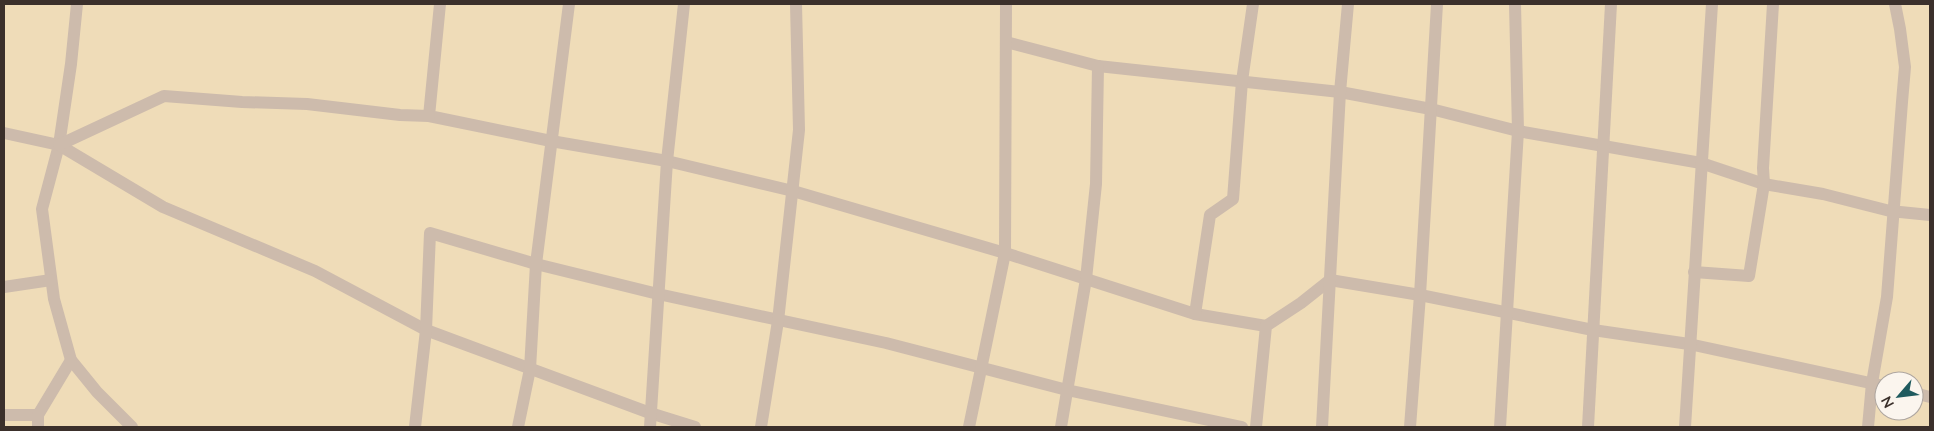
<svg xmlns="http://www.w3.org/2000/svg" width="1934" height="431" font-family="Lato,sans-serif">
<rect width="100%" height="100%" fill="#f4ebe1"/>
<!-- sand -->
<path fill="#efdcb8" fill-rule="evenodd" d="M 4,4 L 1930,4 L 1930,427 L 4,427 ZM 1884,381 L 1914,381 L 1914,411 L 1884,411 Z"/>
<g fill="none" stroke-linecap="round" stroke-linejoin="round">
<!-- minor -->
<g stroke="#cdbbac" stroke-width="12">
<polyline points="77,4 71,64 59,145 42,209 54,299 71,360 97,392 132,427"/>
<polyline points="440,4 429,116 551,141 667,161 793,191 1005,253 1195,314 1266,326"/>
<polyline points="1006,42 1098,66 1340,92 1431,109 1518,131 1701,163 1764,184 1823,194 1890,211 1930,215"/>
<polyline points="4,133 59,145 163,207 315,271 426,330 650,413 695,427"/>
<polyline points="59,145 164,96 242,102 307,104 400,115 429,116"/>
<polyline points="1694,272 1749,276 1764,184 1763,168 1773,4"/>
<polyline points="4,287 51,280"/>
<polyline points="1195,314 1210,215 1233,199 1242,81 1253,4"/>
<polyline points="1914,393 1930,397"/>
<polyline points="4,415 38,415"/>
<polyline points="38,427 38,415 71,360"/>
<polyline points="415,427 426,330 430,233 536,264 658,294 886,343 1067,390 1242,427"/>
<polyline points="518,427 530,369 536,264 569,4"/>
<polyline points="650,427 667,161 684,4"/>
<polyline points="761,427 778,321 799,130 796,4"/>
<polyline points="969,427 1005,253 1006,4"/>
<polyline points="1061,427 1086,279 1096,184 1098,66"/>
<polyline points="1256,427 1266,326 1301,303 1330,280 1420,295 1593,330 1689,344 1884,386"/>
<polyline points="1322,427 1340,92 1348,4"/>
<polyline points="1410,427 1420,295 1437,4"/>
<polyline points="1500,427 1518,131 1515,4"/>
<polyline points="1588,427 1611,4"/>
<polyline points="1685,427 1712,4"/>
<polyline points="1868,427 1872,383 1887,297 1902,102 1905,67 1900,29 1895,4"/>
</g>
</g>
<!-- border -->
<rect width="1934" height="431" fill="none" stroke="#3b302b" stroke-width="10"/>
<!-- north arrow -->
<g transform="translate(1899 396) rotate(242)"><circle r="24" fill="#fbf5ee" stroke="#aea6a0"/>
<path d="M0-4L9 19L0 12L-9 19Z" fill="#1f5a5e"/>
<text y="-8" font-size="14" font-weight="bold" text-anchor="middle" fill="#3b302b">N</text>
</g>
</svg>
